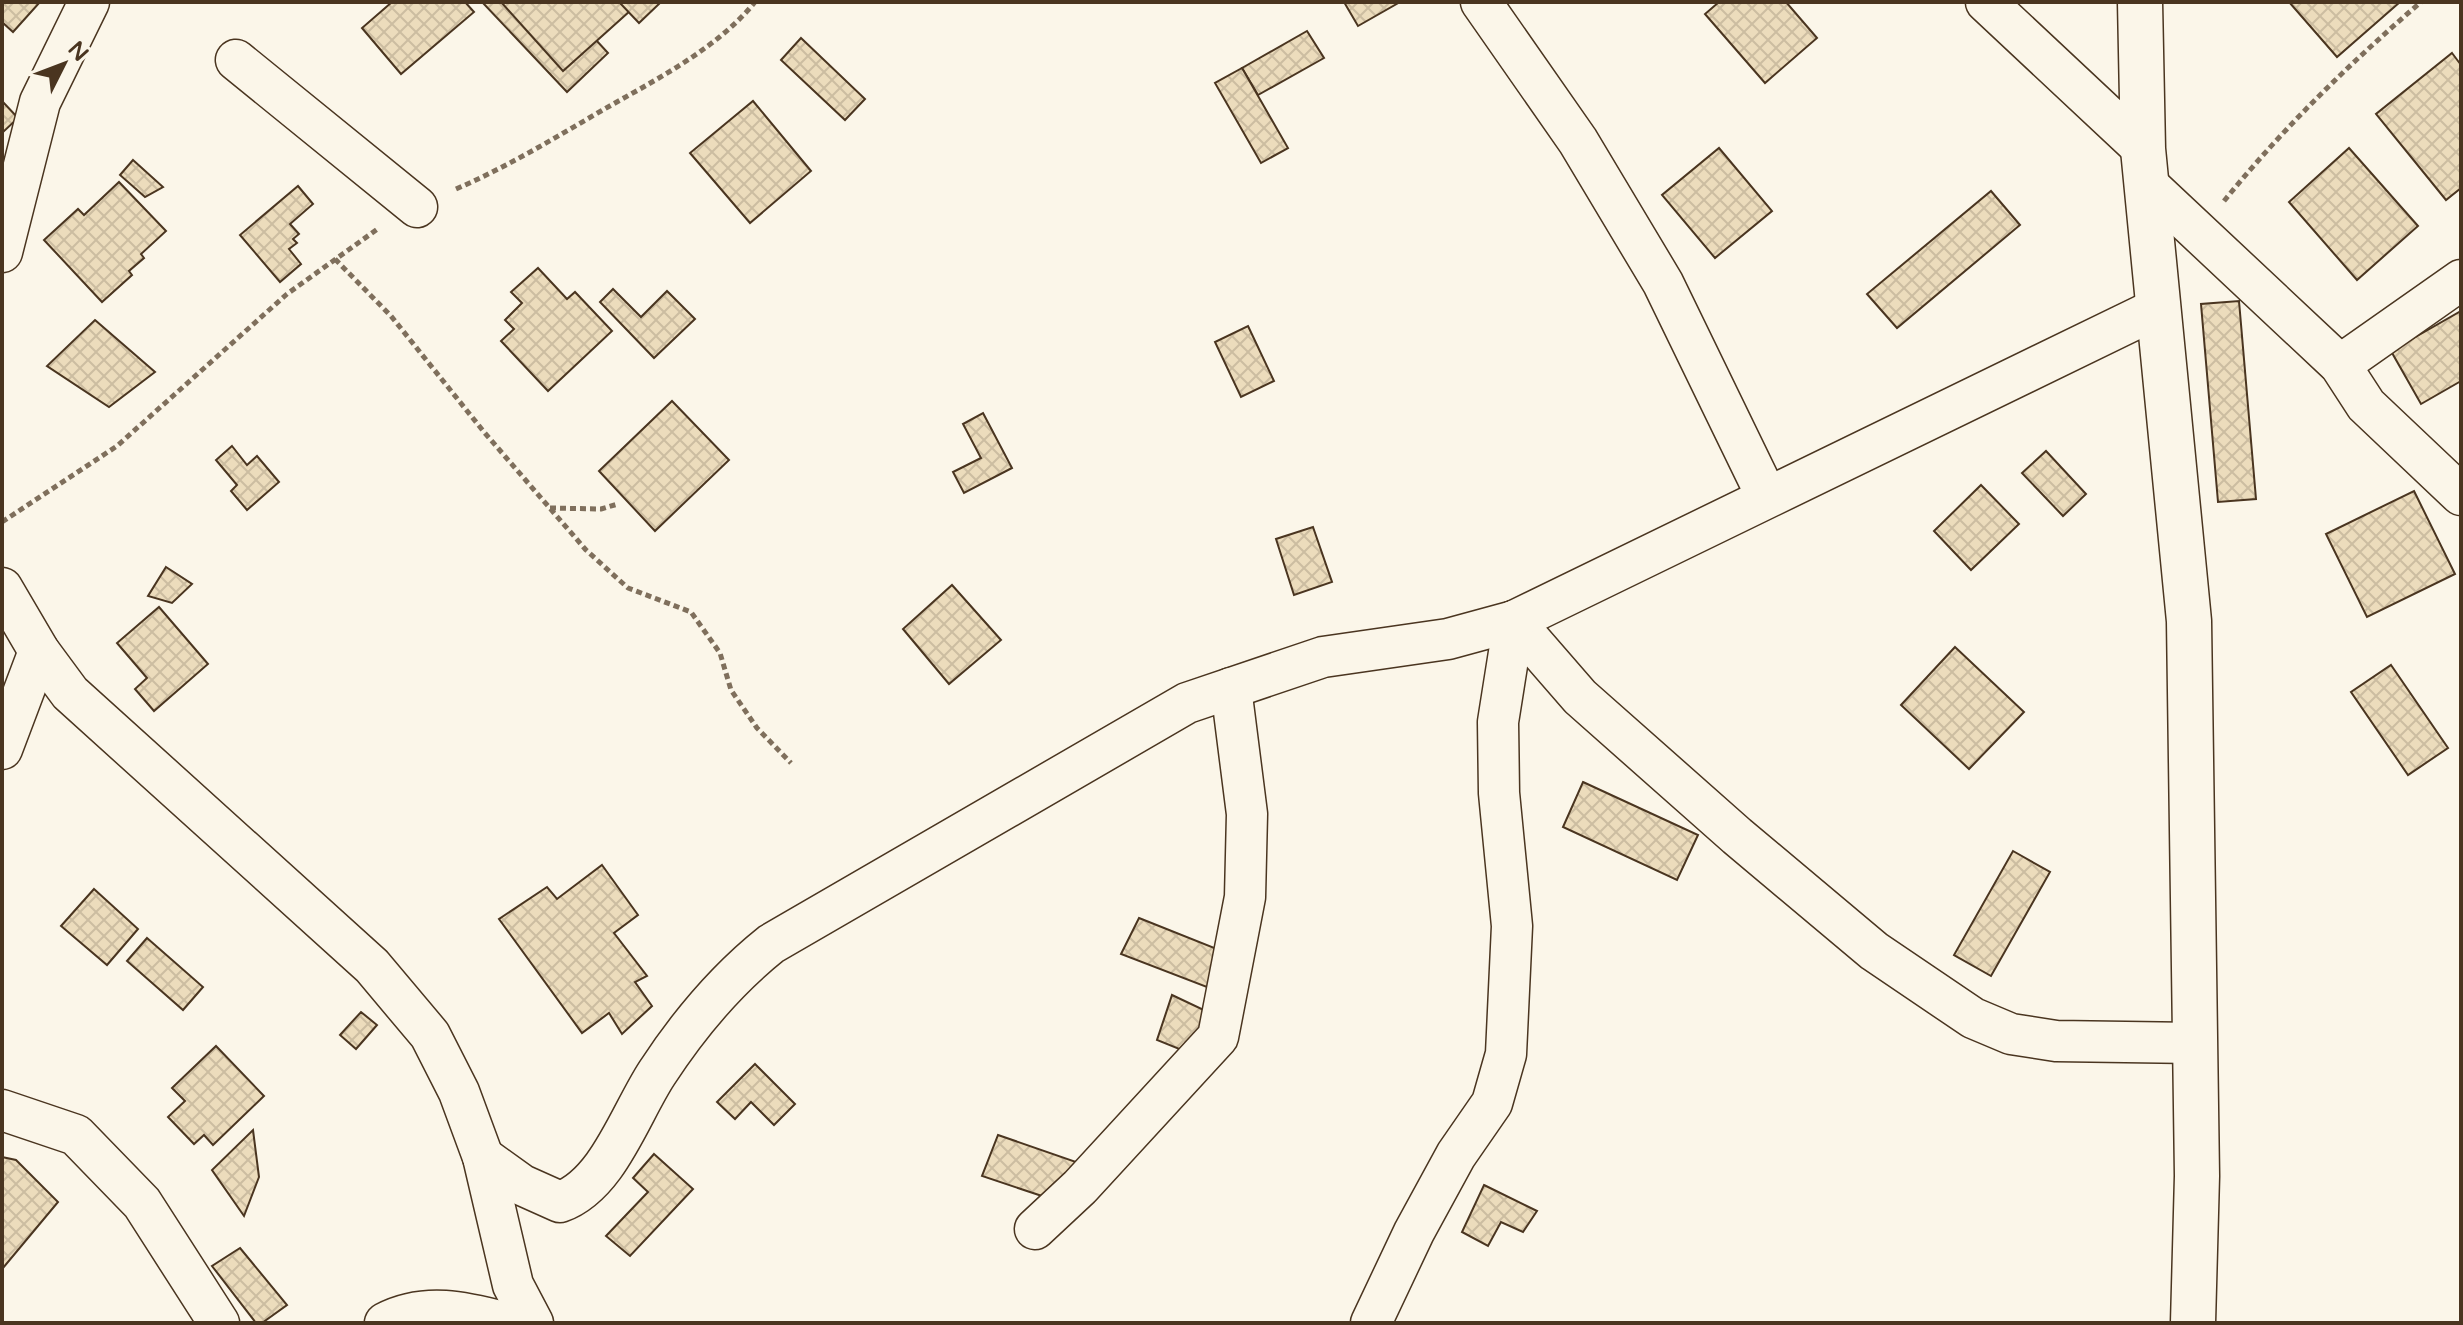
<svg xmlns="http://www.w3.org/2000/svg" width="2463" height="1325" font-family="'Varela Round',sans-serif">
<defs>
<pattern id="building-cross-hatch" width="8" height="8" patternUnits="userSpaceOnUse" patternTransform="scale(2)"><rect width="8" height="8" fill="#ecdcbc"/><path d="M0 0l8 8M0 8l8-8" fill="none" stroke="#ccbda1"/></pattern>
</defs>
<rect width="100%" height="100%" fill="#fbf6e9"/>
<!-- building -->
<g fill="url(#building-cross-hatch)" stroke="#4a3520" stroke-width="2">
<polygon points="2,2 40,2 13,32 2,22"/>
<polygon points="392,2 465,2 474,12 401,74 362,28"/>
<polygon points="482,2 528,2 567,43 584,27 608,53 567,92"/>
<polygon points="501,2 640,2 563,71"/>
<polygon points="619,2 661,2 639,23"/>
<polygon points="1344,2 1400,2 1358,26"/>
<polygon points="1719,2 1786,2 1817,38 1765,83 1705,14"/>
<polygon points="2289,2 2400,2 2337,57"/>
<polygon points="1307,31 1324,58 1258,95 1242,68"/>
<polygon points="801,38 865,99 845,120 781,60"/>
<polygon points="2452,53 2461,65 2461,188 2446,200 2376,114"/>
<polygon points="1242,68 1288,148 1261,163 1215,83"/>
<polygon points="2,101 18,118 2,133"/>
<polygon points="753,101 811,171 750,223 690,153"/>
<polygon points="1719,148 1772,211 1715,258 1662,195"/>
<polygon points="2349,148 2418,226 2357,280 2289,202"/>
<polygon points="133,160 163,187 145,197 120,175"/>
<polygon points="119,182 166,231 141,254 144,258 129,271 132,275 102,302 44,240 78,209 84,215"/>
<polygon points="298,186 313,204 290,224 299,234 293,239 297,243 289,249 301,264 280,282 240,235"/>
<polygon points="1991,191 2020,225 1897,328 1867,294"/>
<polygon points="538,268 567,299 575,292 612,331 548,391 501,341 514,329 505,320 522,303 511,292"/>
<polygon points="613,289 641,317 667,291 695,319 654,358 600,302"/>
<polygon points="2239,301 2256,499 2218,502 2201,304"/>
<polygon points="2461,311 2461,381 2421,404 2391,351"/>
<polygon points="95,320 155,372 109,407 47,366"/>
<polygon points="1248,326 1274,381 1241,397 1215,342"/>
<polygon points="672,401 729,460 655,531 599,471"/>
<polygon points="983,413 1012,468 964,493 953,472 981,458 963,424"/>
<polygon points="232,446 247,465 257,456 279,482 247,510 231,491 237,485 216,460"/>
<polygon points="2046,451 2086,494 2063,516 2022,473"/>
<polygon points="1981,485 2019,524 1971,570 1934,531"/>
<polygon points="2414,491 2455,574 2367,617 2326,534"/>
<polygon points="1313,527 1332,582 1294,595 1276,539"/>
<polygon points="166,567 192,584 172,603 148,596"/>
<polygon points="952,585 1001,640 949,684 903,629"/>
<polygon points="159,607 208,664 154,711 135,689 147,678 117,643"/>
<polygon points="1955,647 2024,712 1969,769 1901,705"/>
<polygon points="2391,665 2448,748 2408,775 2351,692"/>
<polygon points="1583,782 1698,835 1677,880 1563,827"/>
<polygon points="2013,851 2050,872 1991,976 1954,955"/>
<polygon points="602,865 638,915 614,933 647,976 635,982 652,1006 622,1034 609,1013 582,1033 499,919 547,887 557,899"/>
<polygon points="94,889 138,929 107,965 61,926"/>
<polygon points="1139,918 1222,951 1212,989 1121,954"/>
<polygon points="147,938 203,987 183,1010 127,961"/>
<polygon points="1172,995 1206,1011 1194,1055 1157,1040"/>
<polygon points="361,1012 377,1025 356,1049 340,1035"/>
<polygon points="216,1046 264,1096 213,1145 204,1135 194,1144 168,1117 185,1101 172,1088"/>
<polygon points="755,1064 795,1104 774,1125 751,1102 735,1119 717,1102"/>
<polygon points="253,1130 259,1177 244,1216 212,1170"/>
<polygon points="998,1135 1079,1163 1063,1203 982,1176"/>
<polygon points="654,1154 693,1189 630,1256 606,1236 648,1192 633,1178"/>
<polygon points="2,1157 16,1160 58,1202 3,1268"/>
<polygon points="1484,1185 1537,1211 1523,1232 1501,1222 1488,1246 1462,1232"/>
<polygon points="240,1248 287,1305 262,1323 256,1323 212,1266"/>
</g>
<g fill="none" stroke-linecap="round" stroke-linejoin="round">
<!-- street casing -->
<g stroke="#4a3520" stroke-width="43">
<g id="street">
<polyline points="1481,2 1578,141 1663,283 1767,497"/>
<polyline points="1986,2 2143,149"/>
<polyline points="236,60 417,207"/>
<polyline points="2147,184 2340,365 2366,405 2461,495"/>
<polyline points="2,252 40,102 89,2"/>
<polyline points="2340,365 2461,280"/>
<polyline points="2,588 39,651 70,693 372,966 430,1035 459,1092 483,1157 513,1285 533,1323"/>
<polyline points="1514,621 1580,697 1737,836 1874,951 1973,1018 2011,1034 2056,1041 2195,1043"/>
<polyline points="2,749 39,651"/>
<polyline points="2,1110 76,1135 142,1203 219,1323"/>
<path d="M 483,1157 L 522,1185 L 560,1202 C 608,1185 630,1114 657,1073 C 689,1024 726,980 771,944 L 1187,703 L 1323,657 L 1448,639 L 1514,621 L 2158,308"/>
<polyline points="1035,1229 1080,1187 1218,1037 1245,897 1247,814 1231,688"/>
<path d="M 385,1323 C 425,1302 465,1312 507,1323"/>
<polyline points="1371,1323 1414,1232 1456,1155 1492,1103 1506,1054 1512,926 1499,793 1498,722 1514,621"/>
</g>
</g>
<!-- secondary casing -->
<g stroke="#4a3520" stroke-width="47">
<polyline id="secondary" points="2140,2 2143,149 2189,621 2197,1176 2193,1323"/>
</g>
<!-- path -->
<g stroke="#7f6f5c" stroke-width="5" stroke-dasharray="6 4" stroke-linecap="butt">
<path d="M 456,189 C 507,167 553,139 601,111 C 653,81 716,50 755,2"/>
<path d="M 2224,201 C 2284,127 2349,64 2421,2"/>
<polyline points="335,259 391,316 484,432 586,550 628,588 691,612 720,653 731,690 757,728 791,763"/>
<polyline points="550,508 601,509 618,504"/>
<polyline points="2,522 117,446 287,294 379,228"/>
</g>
<!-- street -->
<use href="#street" stroke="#fbf6e9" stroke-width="40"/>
<!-- secondary -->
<use href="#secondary" stroke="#fbf6e9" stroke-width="44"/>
</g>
<!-- border -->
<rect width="2463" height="1325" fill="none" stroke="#4a3520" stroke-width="8"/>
<!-- north arrow -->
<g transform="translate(64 64) rotate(48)" stroke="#fbf6e9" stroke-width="6" paint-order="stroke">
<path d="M0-6L14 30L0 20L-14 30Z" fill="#4a3520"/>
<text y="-12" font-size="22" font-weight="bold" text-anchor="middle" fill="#4a3520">N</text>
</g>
</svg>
